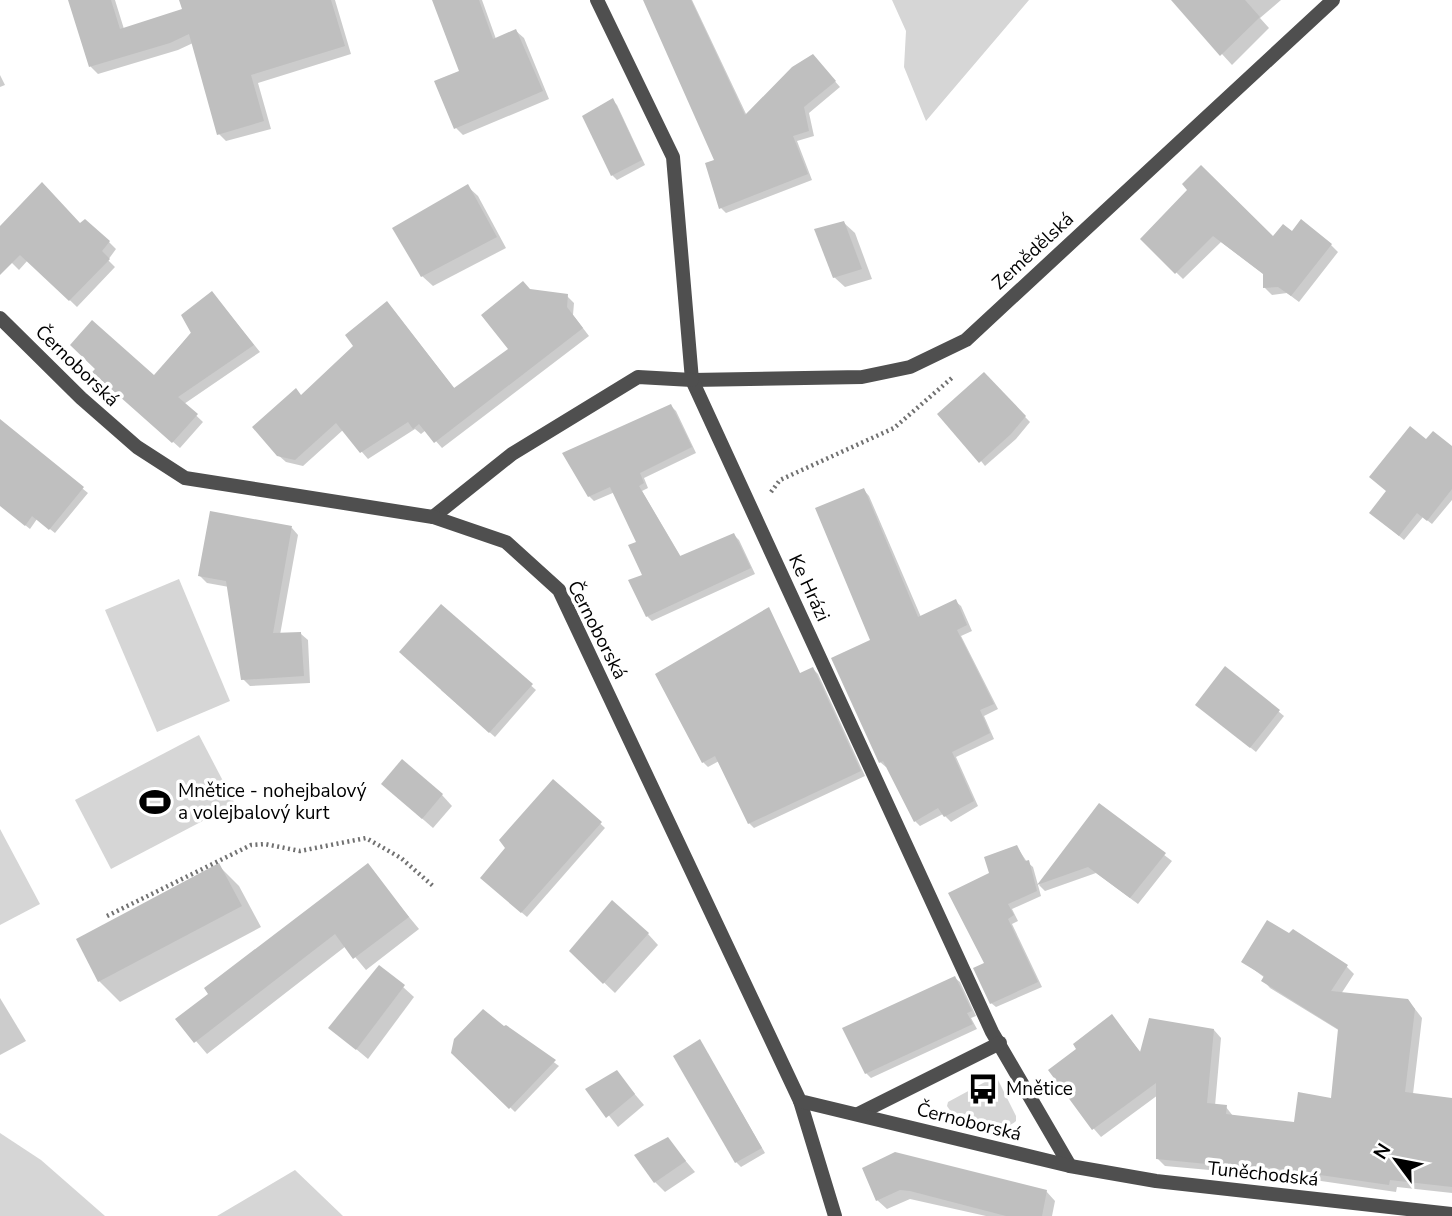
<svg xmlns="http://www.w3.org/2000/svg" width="1452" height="1216" font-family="'Nunito Sans',sans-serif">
<rect width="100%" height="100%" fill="#fff"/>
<!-- green -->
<g fill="#d6d6d6">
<polygon points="892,0 1029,0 926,121 904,67 906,31"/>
<polygon points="179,579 230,701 157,732 105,610"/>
<polygon points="199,735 235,804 111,869 75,800"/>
<polygon points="0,829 40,904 0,925"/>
<path d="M 996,1076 L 1016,1116 L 1016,1121 C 999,1136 972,1121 954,1116 L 947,1106 L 948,1102 Z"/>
<polygon points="0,1133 41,1160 105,1216 0,1216"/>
<polygon points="295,1170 343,1216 217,1216"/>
</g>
<!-- shadow -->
<g fill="#0003">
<polygon points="70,0 115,0 124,29 184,10 181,0 335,0 351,54 258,83 271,129 226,141 219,134 193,43 178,50 98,74 91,67"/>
<polygon points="439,0 482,0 496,39 516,31 524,38 549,99 463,135 456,128 461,72"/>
<polygon points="645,0 692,0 747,116 818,62 840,87 809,113 814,136 797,141 812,180 726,213 721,208 716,161"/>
<polygon points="1190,0 1281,0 1260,18 1269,28 1232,65 1180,8"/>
<polygon points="0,75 5,85 0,87"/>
<polygon points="612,100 617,105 645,165 617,180 612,175"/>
<polygon points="467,186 478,196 506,248 433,286 422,276"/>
<polygon points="1190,190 1273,239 1292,233 1331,245 1338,252 1299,302 1287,293 1272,295 1265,288 1265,275 1221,242 1183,279 1142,239"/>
<polygon points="844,223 855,233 872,279 845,287 834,277"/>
<polygon points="81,226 109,242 116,249 108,260 115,267 77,307 28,260 19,270 0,251 0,228"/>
<polygon points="531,291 567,296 574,303 573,315 589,336 442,448 426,430 421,434 415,429 368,459 343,430 303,466 286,462 278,455 302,397 394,311 455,389 511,349"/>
<polygon points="218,300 260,352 184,404 203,422 180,448 102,379 154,377"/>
<polygon points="984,374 1030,422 1016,439 985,466 981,461"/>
<polygon points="671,406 676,411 696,453 644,478 648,488 642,491 681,557 734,535 739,540 755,574 652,621 647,616 645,575 638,542 615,492 594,501 589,496"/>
<polygon points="0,422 88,493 55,533 37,519 30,529 0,505"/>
<polygon points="1427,442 1452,448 1452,500 1432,524 1423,517 1404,540 1376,517 1388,492"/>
<polygon points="864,490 869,496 921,617 955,601 961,606 972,631 961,636 998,709 984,716 994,739 956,757 978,806 951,822 943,814 920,826 915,821 888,766 886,767 880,762"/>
<polygon points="292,528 298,535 280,635 301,634 308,640 310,683 250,686 243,679 229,587 207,583 200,576"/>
<polygon points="441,606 536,690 495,737 441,690"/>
<polygon points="769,610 802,682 813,669 818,674 865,776 754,828 749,823 719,761 708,767 703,762"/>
<polygon points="1225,668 1284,716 1256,752 1202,709"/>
<polygon points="554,781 605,828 527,917 487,883 507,848"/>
<polygon points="394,794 442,795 452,806 433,828"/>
<polygon points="1099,805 1172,861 1138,904 1096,873 1045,891 1039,885"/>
<polygon points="1017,847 1027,862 1033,867 1041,896 1012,909 1018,921 1012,924 1042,987 996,1007 991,1003 986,964 992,874"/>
<polygon points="218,865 239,886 261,927 120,1002 99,981"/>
<polygon points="367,866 419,929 366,970 346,946 207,1054 178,1020"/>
<polygon points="648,934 658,945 615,993 571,951"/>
<polygon points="1244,962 1346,966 1354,974 1341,994 1407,1001 1415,1009 1422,1018 1413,1094 1452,1100 1452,1193 1397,1187 1396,1192 1266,1173 1265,1175 1165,1166 1158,1159 1158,1095 1101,1137 1094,1129 1050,1070 1079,1050 1112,1016 1142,1054 1214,1030 1221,1038 1215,1106 1226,1107 1233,1116 1296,1124 1332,1100 1340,1031 1270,988 1263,980 1265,978"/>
<polygon points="955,978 960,982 976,1016 971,1018 977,1029 871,1078 866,1073 844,1029"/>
<polygon points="403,987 414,997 368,1059 331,1028"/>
<polygon points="0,998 26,1041 0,1055"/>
<polygon points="506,1027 559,1066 515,1112 453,1052"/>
<polygon points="700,1041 765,1153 741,1167 736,1162"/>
<polygon points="616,1072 644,1105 618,1127 588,1089"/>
<polygon points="668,1140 695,1172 665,1192 655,1182"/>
<polygon points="864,1169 1046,1191 1055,1201 1052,1216 986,1216 910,1199 887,1209 877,1200"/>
</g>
<!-- building -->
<g fill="#bfbfbf">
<polygon points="68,0 111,0 120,29 182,9 179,0 331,0 345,46 251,75 264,121 217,135 189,34 170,43 89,67"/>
<polygon points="432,0 479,0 493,39 516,29 543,91 454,129 434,81 459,71"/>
<polygon points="643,0 691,0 745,115 792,67 813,54 836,81 804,107 809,131 793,136 808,174 719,209 705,163 714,160"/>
<polygon points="1171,0 1245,0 1260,17 1220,56"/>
<polygon points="613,98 642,160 611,176 582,116"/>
<polygon points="1201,165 1273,236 1283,224 1292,231 1301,219 1332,244 1291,296 1278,287 1263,288 1263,274 1213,236 1175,274 1140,239 1187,190 1182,184"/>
<polygon points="42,182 80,223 85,219 110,241 102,251 110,259 69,301 20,255 0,275 0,226"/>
<polygon points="468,184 497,237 421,277 392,228"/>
<polygon points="844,221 862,269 833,278 814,229"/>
<polygon points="523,281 530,289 568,294 567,307 583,328 434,443 419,424 413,429 408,422 360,453 336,423 295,460 277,456 252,427 296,388 301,395 353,346 345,335 387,301 454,388 508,349 481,315"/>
<polygon points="212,291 254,345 178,397 198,414 172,443 92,372 95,369 70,345 92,320 154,375 191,333 181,315"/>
<polygon points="984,372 1026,416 1011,434 979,463 937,414"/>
<polygon points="671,404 692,447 640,473 644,483 639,486 680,556 734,533 751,568 646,617 628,580 642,575 628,545 636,542 610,487 588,497 562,453"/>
<polygon points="0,419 84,487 49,530 32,516 25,526 0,506"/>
<polygon points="1410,426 1426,439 1433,431 1452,446 1452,489 1427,521 1417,513 1399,536 1369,513 1386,491 1369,477"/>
<polygon points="864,488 918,617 956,599 967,625 957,630 994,704 980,710 990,733 952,752 974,801 944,817 938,808 914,822 883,761 879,763 831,658 870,640 815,508"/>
<polygon points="210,511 292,526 273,633 301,632 304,676 241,680 226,581 198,576"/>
<polygon points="441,604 533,684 489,733 399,652"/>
<polygon points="769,607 800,673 813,667 861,771 748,824 715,756 702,763 655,674"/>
<polygon points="1225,666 1280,710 1250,748 1195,705"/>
<polygon points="402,759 443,794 422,819 381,784"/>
<polygon points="553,779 602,822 521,913 480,878 505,848 499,840"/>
<polygon points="1099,803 1166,853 1130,898 1088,867 1037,885"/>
<polygon points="1017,845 1025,861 1029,860 1037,891 1008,904 1014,915 1008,919 1038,982 990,1004 973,968 984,963 948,893 989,873 984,857"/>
<polygon points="219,863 242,906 98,982 76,939"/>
<polygon points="368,863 409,917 353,959 335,934 194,1043 175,1019 208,994 204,988"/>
<polygon points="612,900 649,933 603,984 569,951"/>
<polygon points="1267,920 1289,933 1293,929 1348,965 1331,991 1408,999 1415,1009 1405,1092 1452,1098 1452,1187 1390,1180 1389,1185 1258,1166 1258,1169 1156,1159 1156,1083 1092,1130 1048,1070 1076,1049 1073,1044 1112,1014 1140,1052 1149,1018 1214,1029 1207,1103 1227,1105 1226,1114 1294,1122 1298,1092 1331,1098 1338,1029 1261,981 1264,976 1241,962"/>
<polygon points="379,965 405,985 356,1050 328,1028"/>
<polygon points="955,976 972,1011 967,1013 973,1024 865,1074 842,1028"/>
<polygon points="483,1009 504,1026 506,1025 556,1060 509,1109 451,1053 454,1039"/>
<polygon points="700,1039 762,1148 735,1163 673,1056"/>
<polygon points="617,1070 635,1094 606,1118 585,1089"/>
<polygon points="668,1137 686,1161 654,1183 634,1155"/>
<polygon points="895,1152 1047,1190 1042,1216 1006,1216 910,1191 900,1190 876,1201 862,1168"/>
</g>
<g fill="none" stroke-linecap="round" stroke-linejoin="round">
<!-- path -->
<g stroke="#717171" stroke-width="4.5" stroke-dasharray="2 3.5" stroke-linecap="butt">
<polyline points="771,492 780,480 894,428 953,377"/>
<polyline points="107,916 251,845 265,844 300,851 366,838 401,858 433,886"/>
</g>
<!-- service -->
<polyline stroke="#4f4f4f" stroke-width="14" points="692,380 862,377 910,367 966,340 1333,0"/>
<!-- minor -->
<g stroke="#4f4f4f" stroke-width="14">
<polyline points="597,0 673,157 692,380 992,1032 1070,1166"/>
<polyline points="433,517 512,454 638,377 692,380"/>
<polyline points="800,1101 835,1216"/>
<polyline points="858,1114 1000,1043"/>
</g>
<!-- tertiary -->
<polyline stroke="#4f4f4f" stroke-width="14" points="0,318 81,398 137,447 185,478 433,517 506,542 559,590 800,1101 1070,1166 1156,1181 1452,1214"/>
</g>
<!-- icons -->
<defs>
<g id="stadium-bare" transform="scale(2.415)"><path d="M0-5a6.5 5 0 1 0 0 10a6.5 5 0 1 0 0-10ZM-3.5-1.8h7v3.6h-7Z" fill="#000" stroke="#fff" stroke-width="2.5" paint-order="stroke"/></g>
<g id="bus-bare" transform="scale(2.415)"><path d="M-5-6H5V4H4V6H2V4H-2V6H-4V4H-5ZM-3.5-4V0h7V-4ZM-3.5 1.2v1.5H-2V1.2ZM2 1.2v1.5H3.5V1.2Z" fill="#000" stroke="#fff" stroke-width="2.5" paint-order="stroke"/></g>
</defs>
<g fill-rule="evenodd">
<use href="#stadium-bare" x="155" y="802"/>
<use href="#bus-bare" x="983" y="1089"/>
</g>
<g text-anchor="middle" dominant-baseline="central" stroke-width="7" stroke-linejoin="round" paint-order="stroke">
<!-- street labels -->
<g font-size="19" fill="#000" stroke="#fff">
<text transform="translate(1033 251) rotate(-43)">Zemědělská</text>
<text transform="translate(77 366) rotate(44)">Černoborská</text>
<text transform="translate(809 588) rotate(65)">Ke Hrázi</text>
<text transform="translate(597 630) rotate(63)">Černoborská</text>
<text transform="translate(969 1122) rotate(14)">Černoborská</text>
<text transform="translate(1263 1174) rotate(6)">Tuněchodská</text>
</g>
<!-- poi labels -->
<g font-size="19" fill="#000" stroke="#fff" text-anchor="start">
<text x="178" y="791">Mnětice - nohejbalový<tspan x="178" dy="22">a volejbalový kurt</tspan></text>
<text x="1006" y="1089">Mnětice</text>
</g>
</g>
<!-- north arrow -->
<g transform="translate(1396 1160) rotate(302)" stroke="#ffffff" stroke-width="5" paint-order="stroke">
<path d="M0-5L12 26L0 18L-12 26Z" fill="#000000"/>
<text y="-10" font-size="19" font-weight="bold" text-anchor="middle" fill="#000000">N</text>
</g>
</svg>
